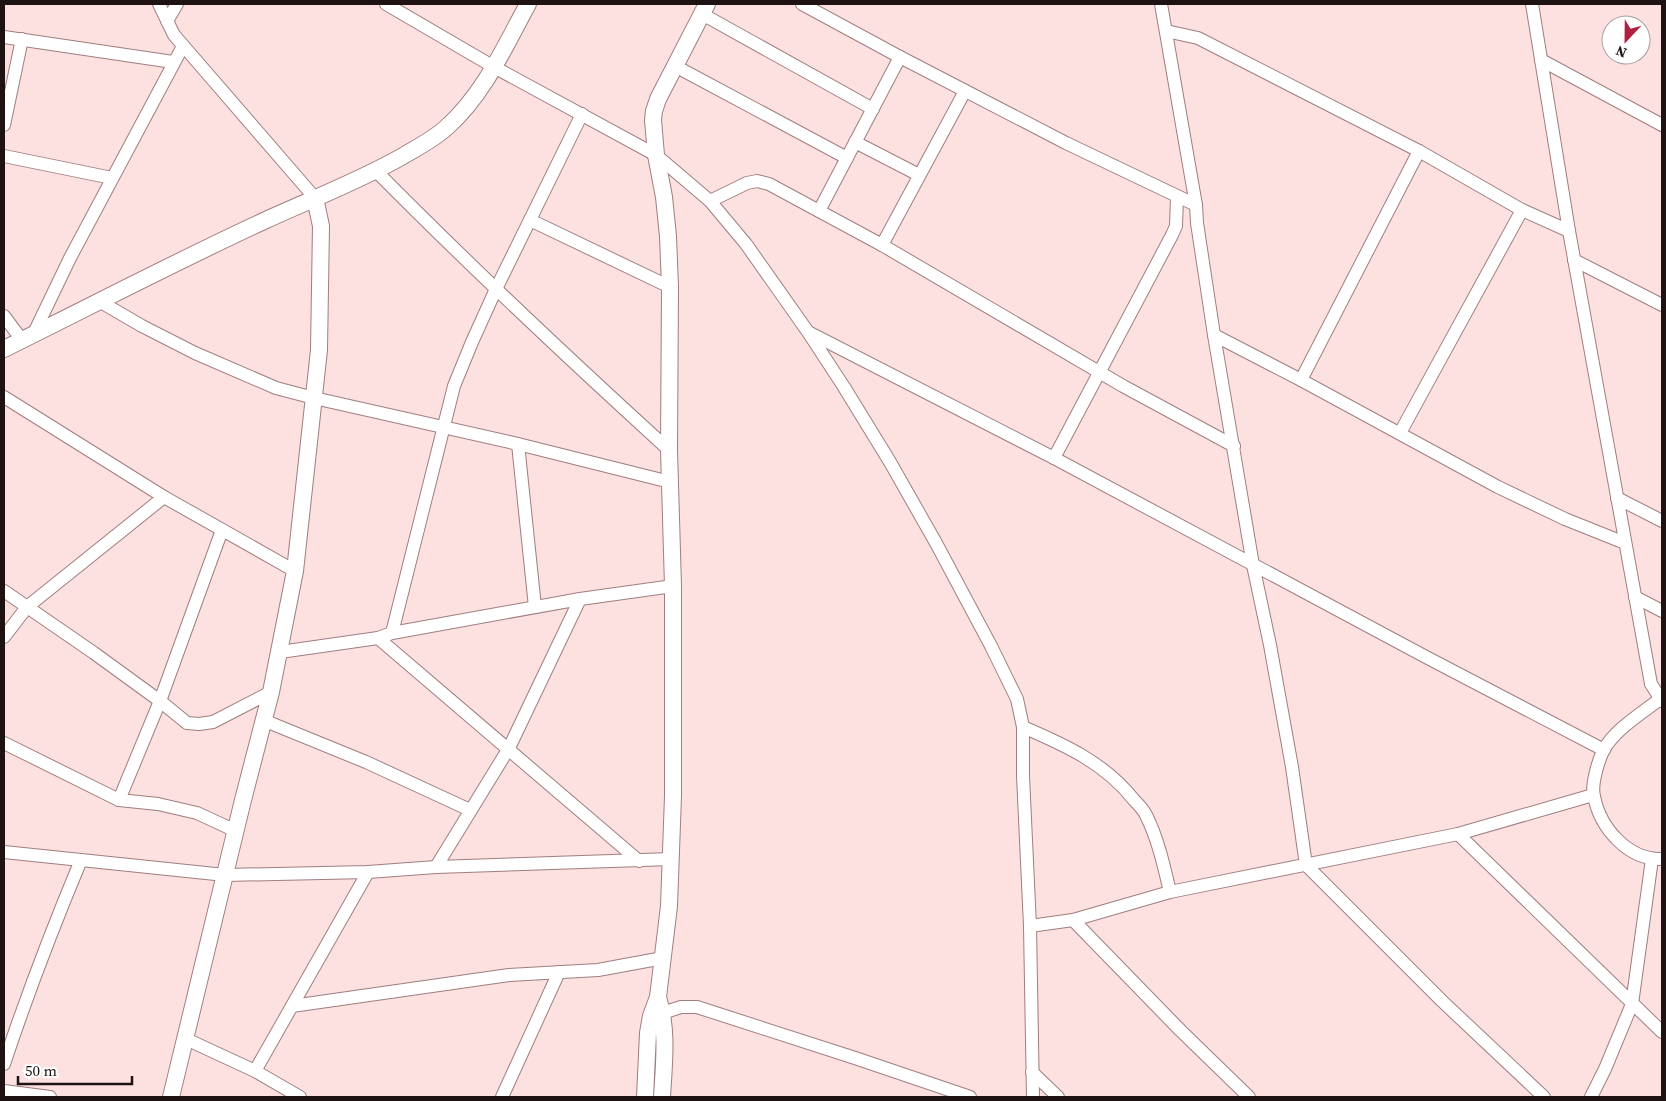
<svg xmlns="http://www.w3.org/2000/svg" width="1666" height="1101" font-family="'Source Serif 4',serif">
<rect width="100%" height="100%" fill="#fde0e0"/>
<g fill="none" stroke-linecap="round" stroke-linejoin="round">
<!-- street casing -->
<g stroke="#9f7e7f" stroke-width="14">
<g id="street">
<polyline points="159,4 174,35 315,198"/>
<polyline points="386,4 494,67 656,155 710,201 746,244 808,332 844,387 890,462 936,543 991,646 1017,699 1023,727 1023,776 1030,926 1033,1097"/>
<polyline points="802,4 900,57 1066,143 1196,205"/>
<polyline points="1161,4 1196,205 1197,223 1214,335 1253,565 1270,645 1292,767 1306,865 1442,1001 1544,1097"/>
<polyline points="1532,4 1569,231 1651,684 1662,701"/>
<polyline points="702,14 873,109"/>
<polyline points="167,21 177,4"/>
<polyline points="1166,31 1198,38 1419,151 1522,210 1569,231"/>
<polyline points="4,37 173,62"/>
<polyline points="1541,60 1662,125"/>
<polyline points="675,66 847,158"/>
<polyline points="4,125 22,39"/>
<polyline points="855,142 919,175"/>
<polyline points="4,156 112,178"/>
<path d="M 376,171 C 471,267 569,359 669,450"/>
<polyline points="710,201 747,183 757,181 769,184 882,245 1123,386 1234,446"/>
<polyline points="819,211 900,57"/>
<polyline points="530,220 670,287"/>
<polyline points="882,245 965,91"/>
<polyline points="1574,260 1662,305"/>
<polyline points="99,301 142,326 195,353 276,388 314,398 518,444 670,482"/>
<polyline points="4,316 22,340"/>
<polyline points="34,333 70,258 183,46"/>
<polyline points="810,333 1054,458 1426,657 1604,750"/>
<polyline points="1214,335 1301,380 1498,487 1565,519 1625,543"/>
<polyline points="1301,380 1419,151"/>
<polyline points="4,397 164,497 295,571"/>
<polyline points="1400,433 1522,210"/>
<polyline points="518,444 535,607"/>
<polyline points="1054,458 1172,235 1176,226 1177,197"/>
<polyline points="1617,498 1662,521"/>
<polyline points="4,591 94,653 160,701 187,723 199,724 213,722 271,692"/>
<polyline points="1635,597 1662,611"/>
<polyline points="392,633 454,386 472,342 496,289 582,114"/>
<polyline points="4,637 27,607 164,497"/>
<polyline points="378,638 639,861"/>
<polyline points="280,652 378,638 392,633 580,599 673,586"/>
<path d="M 1660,699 C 1642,713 1614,730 1603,751 C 1598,762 1591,785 1594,796 C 1600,828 1628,860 1662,859"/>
<polyline points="263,720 366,762 470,810"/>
<path d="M 1023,727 C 1065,745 1105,763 1134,800 C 1138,804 1143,809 1146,815 C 1158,839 1164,866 1170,892"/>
<polyline points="4,743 119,800 158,804 197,813 236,831"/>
<polyline points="119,800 160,701 222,530"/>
<polyline points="1458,834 1662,1032"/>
<polyline points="4,852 225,875 368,872 436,867 671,859"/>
<polyline points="436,867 509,748 580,599"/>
<polyline points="1073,920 1180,1030 1249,1097"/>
<polyline points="1030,926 1073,920 1170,892 1458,834 1593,795"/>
<polyline points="292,1006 509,975 598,970 663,958"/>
<polyline points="653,1016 681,1007 697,1007 855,1058 970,1097"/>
<polyline points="186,1039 255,1071 300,1097"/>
<path d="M 4,1064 C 27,995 53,927 81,860"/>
<polyline points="255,1071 368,872"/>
<polyline points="1032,1072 1058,1097"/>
<polyline points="4,1091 50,1097"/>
<polyline points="502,1097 559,972"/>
<polyline points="1591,1097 1605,1069 1632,1004 1652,859"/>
</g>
</g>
<!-- secondary casing -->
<g stroke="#9f7e7f" stroke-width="18">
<g id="secondary">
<path d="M 4,349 C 91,306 177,261 266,220 C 312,199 359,181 403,156 C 418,147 434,139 447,127 C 484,94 505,46 528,4"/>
<path d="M 658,997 C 668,1030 664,1063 662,1097"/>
<polyline points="171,1097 243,800 271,692 295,571 319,350 321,226 315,198"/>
<polyline points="645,1097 648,1033 651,1016 658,997 669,906 673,796 673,586 669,450 670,287 668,236 664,197 656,155 653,120 654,111 658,99 707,4"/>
</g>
</g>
<!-- street -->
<use href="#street" stroke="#fff" stroke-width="12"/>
<!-- secondary -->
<use href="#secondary" stroke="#fff" stroke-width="16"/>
</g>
<!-- border -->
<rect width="1666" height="1101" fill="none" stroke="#1e1213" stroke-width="10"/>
<!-- north arrow -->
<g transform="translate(1626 40) rotate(202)"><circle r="24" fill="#ffffff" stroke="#a5a0a1"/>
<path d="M0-4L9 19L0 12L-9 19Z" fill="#b21f3e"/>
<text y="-8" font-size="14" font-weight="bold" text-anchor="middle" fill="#1e1213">N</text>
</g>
<!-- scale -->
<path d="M18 1076v8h114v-8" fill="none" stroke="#1e1213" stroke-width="2.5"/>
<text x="25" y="1076" font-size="15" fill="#1e1213" stroke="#ffffff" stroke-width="4" paint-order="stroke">50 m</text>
</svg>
